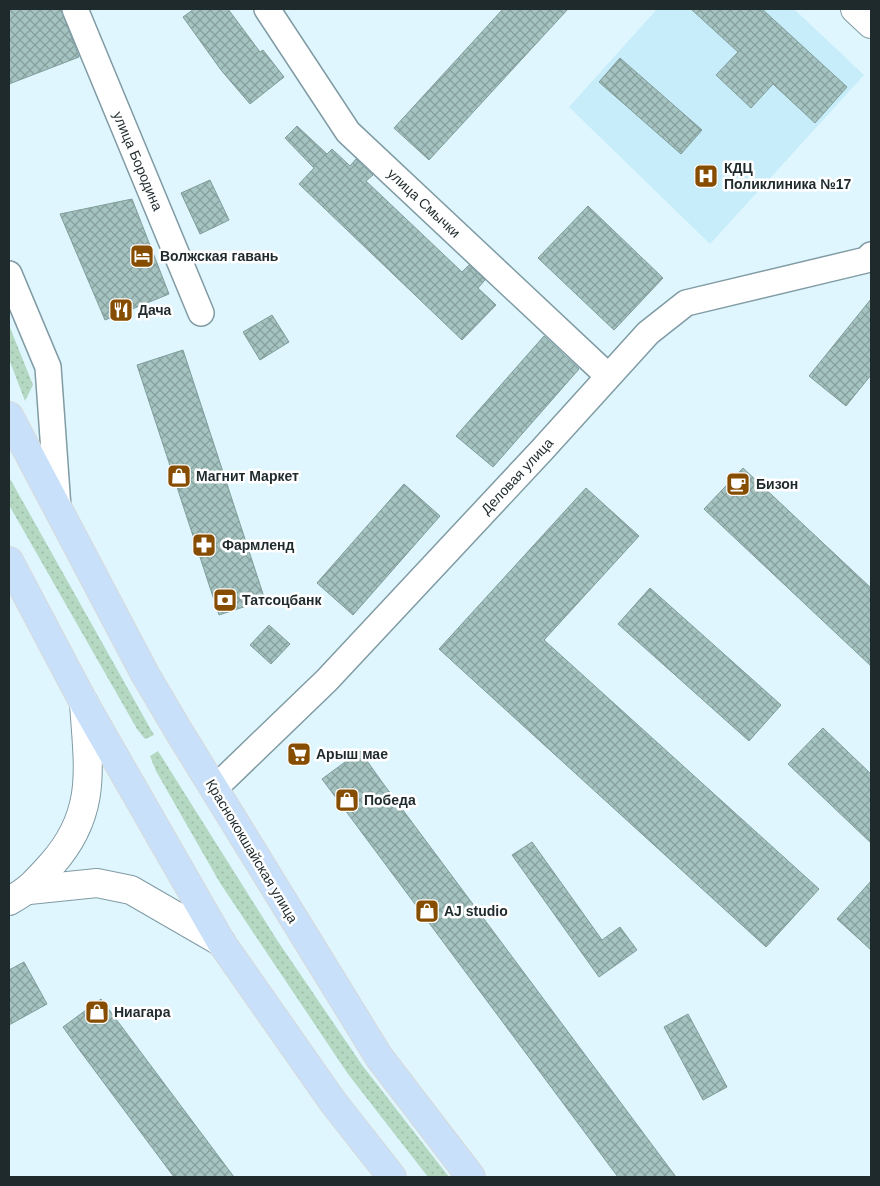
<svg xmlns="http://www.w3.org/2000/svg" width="880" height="1186" font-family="Arial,sans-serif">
<defs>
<pattern id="green-dots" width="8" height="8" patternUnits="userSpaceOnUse" patternTransform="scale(1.25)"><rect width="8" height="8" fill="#b4d8c1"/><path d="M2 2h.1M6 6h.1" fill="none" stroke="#9abaa6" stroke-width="1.8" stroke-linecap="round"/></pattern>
<pattern id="building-cross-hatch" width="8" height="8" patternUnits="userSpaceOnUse" patternTransform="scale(1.25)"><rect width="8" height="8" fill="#a5c4c1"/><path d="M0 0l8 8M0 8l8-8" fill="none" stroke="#869f9d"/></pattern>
</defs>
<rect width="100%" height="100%" fill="#dff6fe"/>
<!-- built -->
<polygon fill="#c7edfa" points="657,9 794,9 864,75 710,244 569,107"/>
<!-- green -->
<g fill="url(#green-dots)">
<polygon points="9,325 33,385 25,401 9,359"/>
<polygon points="9,477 150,728 154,735 145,739 137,729 9,505"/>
<polygon points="158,751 277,940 362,1065 449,1177 428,1177 348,1074 220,883 156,771 150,756"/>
</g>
<!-- building -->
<g fill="url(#building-cross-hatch)" stroke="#7f9d9a">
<polygon points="9,9 61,9 79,57 9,84"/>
<polygon points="194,9 228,9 260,52 263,50 284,77 250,104 221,70 183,17"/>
<polygon points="503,9 568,9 429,160 394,128"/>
<polygon points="691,9 762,9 847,87 815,123 773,84 751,108 716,75 738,52"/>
<polygon points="620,58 702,130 681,154 599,82"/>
<polygon points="297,126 327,154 332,149 350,166 356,159 373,175 366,181 462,272 469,265 485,280 478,288 496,305 462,340 299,184 314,168 285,138"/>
<polygon points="210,180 229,220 200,234 181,193"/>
<polygon points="132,199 169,294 105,320 60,214"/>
<polygon points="588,206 663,278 614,330 538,258"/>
<polygon points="871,299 871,375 846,406 809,376"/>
<polygon points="272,315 289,342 260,360 243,332"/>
<polygon points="544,336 579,369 493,467 456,436"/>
<polygon points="183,350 265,600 219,615 137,365"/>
<polygon points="743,468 871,588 871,666 704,509"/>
<polygon points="404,484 440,516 353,615 317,583"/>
<polygon points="586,488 639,536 544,640 819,889 766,947 439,649"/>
<polygon points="650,588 781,705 749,741 618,624"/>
<polygon points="269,625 290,644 271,664 250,645"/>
<polygon points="823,728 871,774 871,843 788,764"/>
<polygon points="360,751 382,782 676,1177 618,1177 322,779"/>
<polygon points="532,842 602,940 620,927 637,950 599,977 512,855"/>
<polygon points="871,881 871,950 837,919"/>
<polygon points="24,962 47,1004 9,1025 9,970"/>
<polygon points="101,999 234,1177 174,1177 78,1048 63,1027"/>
<polygon points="688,1014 727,1087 703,1100 664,1027"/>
</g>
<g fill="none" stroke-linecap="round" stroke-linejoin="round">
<!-- minor casing -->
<g stroke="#809ba4" stroke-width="28">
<g id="minor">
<polyline points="75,9 201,313"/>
<polyline points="267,9 348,132 608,376"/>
<polyline points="9,274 48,367 58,508"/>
<polyline points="215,788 327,680 542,450 648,333 686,303 866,260 871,255"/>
</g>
</g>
<!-- tertiary casing -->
<g stroke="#809ba4" stroke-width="30">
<g id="tertiary">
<polyline points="855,9 871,24"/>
<polyline points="29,890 97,883 131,890 221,942"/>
<path d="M 9,901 C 29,890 36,882 52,864 C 98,812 88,767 84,703"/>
</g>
</g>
<!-- primary casing -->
<g stroke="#d7d9d9" stroke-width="30">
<g id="primary">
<polyline points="9,416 145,674 178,730 379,1057 471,1177"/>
<polyline points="9,561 84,703 221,942 333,1102 392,1177"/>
</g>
</g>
<!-- minor -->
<use href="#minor" stroke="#fff" stroke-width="25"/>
<!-- tertiary -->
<use href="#tertiary" stroke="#fff" stroke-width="28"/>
<!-- primary -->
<use href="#primary" stroke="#c8e0fa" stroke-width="28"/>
</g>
<!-- icons -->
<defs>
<g id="hospital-square" transform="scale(1.25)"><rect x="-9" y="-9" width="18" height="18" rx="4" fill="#864d00" stroke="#fff"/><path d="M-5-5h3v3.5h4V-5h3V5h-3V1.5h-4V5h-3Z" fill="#fff"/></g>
<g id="hotel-square" transform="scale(1.25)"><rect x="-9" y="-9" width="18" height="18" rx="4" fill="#864d00" stroke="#fff"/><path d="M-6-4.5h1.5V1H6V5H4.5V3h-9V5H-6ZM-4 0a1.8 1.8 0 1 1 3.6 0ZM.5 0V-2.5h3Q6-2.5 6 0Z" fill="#fff"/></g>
<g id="restaurant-square" transform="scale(1.25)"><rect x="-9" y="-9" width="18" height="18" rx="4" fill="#864d00" stroke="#fff"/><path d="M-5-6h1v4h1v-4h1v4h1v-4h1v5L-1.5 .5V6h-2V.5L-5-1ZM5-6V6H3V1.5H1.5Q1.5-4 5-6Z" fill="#fff"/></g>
<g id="shop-square" transform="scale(1.25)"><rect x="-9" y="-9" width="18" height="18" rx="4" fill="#864d00" stroke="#fff"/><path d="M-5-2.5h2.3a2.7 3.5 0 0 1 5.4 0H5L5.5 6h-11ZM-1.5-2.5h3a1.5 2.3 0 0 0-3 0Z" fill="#fff"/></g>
<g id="cafe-square" transform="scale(1.25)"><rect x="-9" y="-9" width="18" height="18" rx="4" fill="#864d00" stroke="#fff"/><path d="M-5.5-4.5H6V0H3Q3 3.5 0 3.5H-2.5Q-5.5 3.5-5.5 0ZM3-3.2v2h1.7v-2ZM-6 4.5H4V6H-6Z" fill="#fff"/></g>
<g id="pharmacy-square" transform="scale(1.25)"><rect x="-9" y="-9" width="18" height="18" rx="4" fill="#864d00" stroke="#fff"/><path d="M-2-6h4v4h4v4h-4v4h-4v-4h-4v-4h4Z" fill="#fff"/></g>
<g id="bank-square" transform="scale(1.25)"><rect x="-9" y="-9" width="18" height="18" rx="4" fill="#864d00" stroke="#fff"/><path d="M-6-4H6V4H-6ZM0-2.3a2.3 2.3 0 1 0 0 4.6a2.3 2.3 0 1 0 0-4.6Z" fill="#fff"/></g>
<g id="supermarket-square" transform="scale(1.25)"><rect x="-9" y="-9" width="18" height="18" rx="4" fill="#864d00" stroke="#fff"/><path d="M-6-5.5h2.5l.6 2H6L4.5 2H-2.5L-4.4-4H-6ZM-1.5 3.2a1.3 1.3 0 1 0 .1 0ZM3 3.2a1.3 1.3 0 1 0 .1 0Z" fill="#fff"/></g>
</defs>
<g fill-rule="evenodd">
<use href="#hospital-square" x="706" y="176"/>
<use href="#hotel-square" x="142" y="256"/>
<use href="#restaurant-square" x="121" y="310"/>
<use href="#shop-square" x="179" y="476"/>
<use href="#cafe-square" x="738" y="484"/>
<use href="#pharmacy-square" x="204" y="545"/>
<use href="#bank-square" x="225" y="600"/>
<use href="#supermarket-square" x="299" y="754"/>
<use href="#shop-square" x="347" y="800"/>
<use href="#shop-square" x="427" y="911"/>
<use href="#shop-square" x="97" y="1012"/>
</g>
<g text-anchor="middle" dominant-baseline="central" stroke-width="5" stroke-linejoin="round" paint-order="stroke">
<!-- street labels -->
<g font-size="14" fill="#1f2a2d" stroke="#fff">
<text transform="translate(138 161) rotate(67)">улица Бородина</text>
<text transform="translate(424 203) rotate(43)">улица Смычки</text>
<text transform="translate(517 476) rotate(-47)">Деловая улица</text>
<text transform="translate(252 851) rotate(59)">Краснококшайская улица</text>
</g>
<!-- poi labels -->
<g font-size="14" font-weight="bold" fill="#1f2a2d" stroke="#fff" text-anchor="start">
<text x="724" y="168">КДЦ<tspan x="724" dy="16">Поликлиника №17</tspan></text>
<text x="160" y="256">Волжская гавань</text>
<text x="138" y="310">Дача</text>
<text x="196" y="476">Магнит Маркет</text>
<text x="756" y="484">Бизон</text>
<text x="222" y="545">Фармленд</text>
<text x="242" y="600">Татсоцбанк</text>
<text x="316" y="754">Арыш мае</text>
<text x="364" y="800">Победа</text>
<text x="444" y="911">AJ studio</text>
<text x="114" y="1012">Ниагара</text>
</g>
</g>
<!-- border -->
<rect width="880" height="1186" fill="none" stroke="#1f2a2d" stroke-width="20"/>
</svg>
